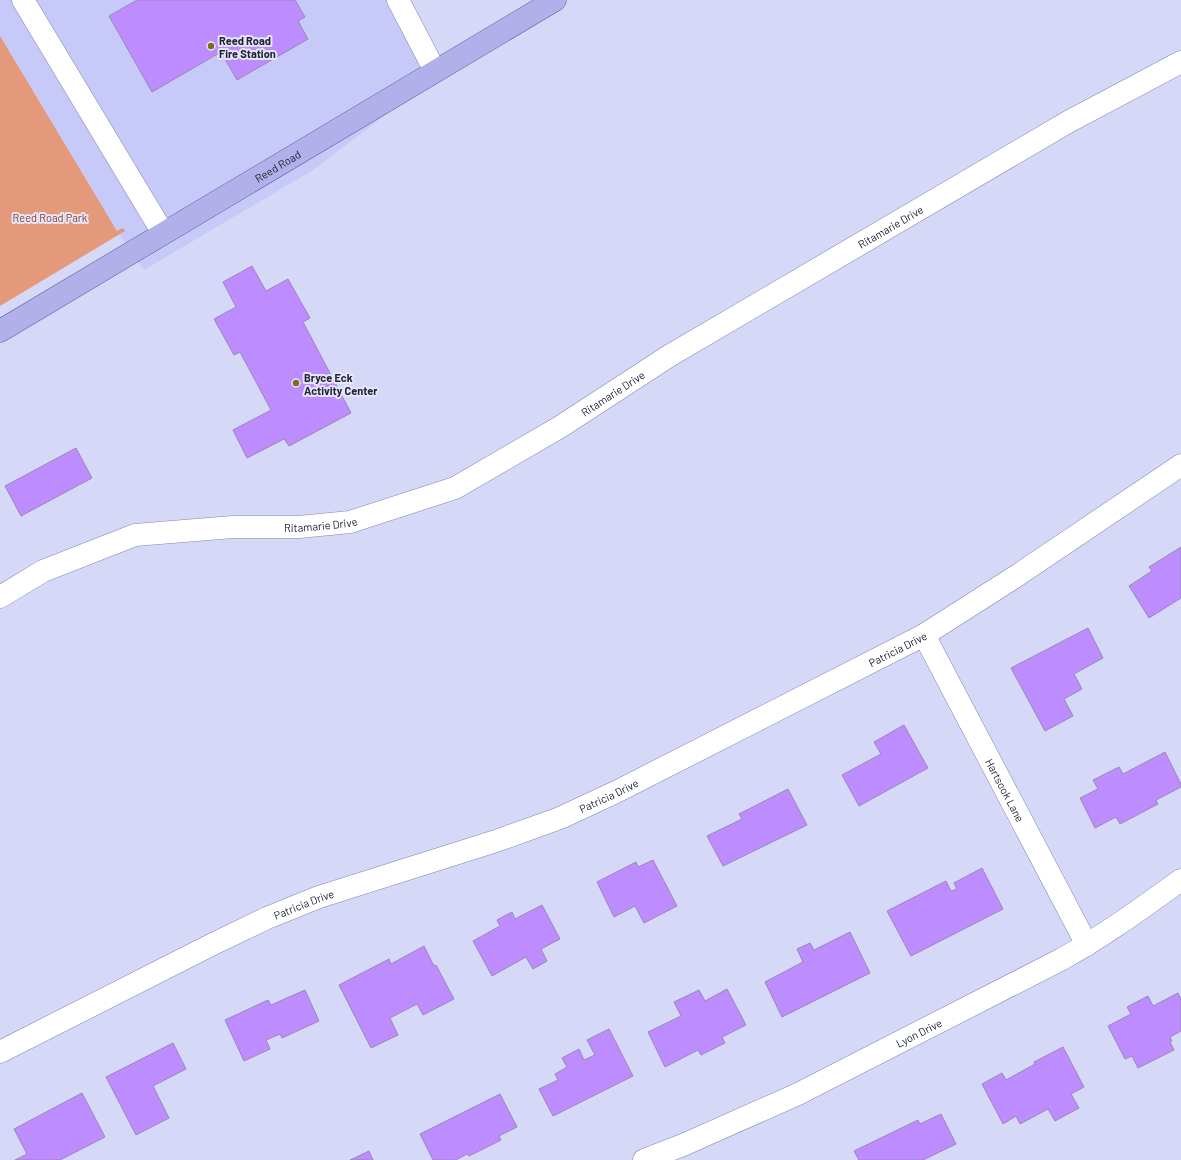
<svg xmlns="http://www.w3.org/2000/svg" width="1181" height="1160" font-family="Barlow,sans-serif">
<rect width="100%" height="100%" fill="#d6d8f8"/>
<!-- built -->
<polygon fill="#c7caf9" points="0,0 405,0 443,71 313,170 144,270 119,234 0,36"/>
<!-- green -->
<polygon fill="#e4997b" points="0,36 117,231 123,228 125,231 0,306"/>
<!-- building -->
<g fill="#bd8cfe" stroke="#9a88b7">
<polygon points="137,0 295,0 305,17 298,21 308,39 237,80 221,52 152,92 109,16"/>
<polygon points="252,266 266,291 288,279 310,318 303,322 351,413 289,446 284,439 247,458 233,430 271,410 240,352 234,355 214,319 236,307 223,282"/>
<polygon points="76,448 92,478 21,516 5,486"/>
<polygon points="1181,547 1181,598 1149,618 1129,586 1152,571 1149,567"/>
<polygon points="1088,628 1103,658 1074,674 1082,689 1064,699 1073,716 1045,731 1011,668"/>
<polygon points="904,725 928,768 859,806 842,775 881,754 874,742"/>
<polygon points="1165,752 1181,784 1181,787 1156,800 1158,804 1120,824 1116,817 1095,828 1080,798 1098,789 1093,780 1119,767 1123,774"/>
<polygon points="788,789 807,825 723,866 707,836 742,819 739,814"/>
<polygon points="653,860 677,906 644,923 635,906 614,917 597,882 636,862 638,867"/>
<polygon points="982,868 1003,909 911,956 887,911 946,881 951,891 957,889 954,883"/>
<polygon points="542,905 560,939 541,949 547,961 533,969 526,957 492,976 473,941 500,926 497,920 512,912 515,919"/>
<polygon points="850,932 870,973 782,1017 765,982 803,962 797,949 810,943 814,950"/>
<polygon points="424,946 434,966 436,965 454,999 423,1015 417,1004 390,1018 398,1035 371,1048 339,985 389,959 391,964"/>
<polygon points="727,989 746,1025 722,1037 725,1043 701,1055 698,1050 665,1067 648,1032 681,1016 674,1002 699,990 705,1001"/>
<polygon points="305,990 319,1021 282,1038 280,1034 266,1040 270,1049 244,1061 225,1020 268,1000 271,1005"/>
<polygon points="1178,993 1181,999 1181,1031 1170,1037 1172,1041 1170,1042 1174,1050 1138,1068 1132,1056 1125,1059 1108,1026 1131,1014 1127,1007 1148,996 1153,1006"/>
<polygon points="609,1029 633,1076 553,1116 539,1089 558,1080 555,1074 567,1067 562,1058 579,1049 584,1060 595,1055 587,1040"/>
<polygon points="173,1043 186,1069 153,1086 169,1118 136,1135 106,1077"/>
<polygon points="1063,1047 1084,1087 1071,1094 1079,1108 1055,1121 1048,1109 1020,1124 1016,1116 1003,1124 982,1084 1002,1073 1006,1080 1035,1064 1034,1062"/>
<polygon points="82,1093 105,1137 60,1160 15,1160 27,1154 14,1129"/>
<polygon points="500,1094 517,1127 499,1136 501,1140 469,1156 467,1154 456,1160 433,1160 420,1134"/>
<polygon points="941,1114 956,1144 923,1160 859,1160 854,1151 918,1120 920,1124"/>
<polygon points="369,1151 373,1160 350,1160"/>
</g>
<g fill="none" stroke-linecap="round" stroke-linejoin="round">
<!-- minor casing -->
<g stroke="#8385b5" stroke-width="23">
<g id="minor">
<polyline points="23,0 163,233"/>
<polyline points="398,0 435,71"/>
<path id="s1" d="M 0,597 L 43,571 L 135,535 L 233,527 L 299,527 L 350,522 L 455,488 L 560,427 L 669,356 L 1068,122 L 1181,62"/>
<path id="s2" d="M 924,635 L 1087,945"/>
<path id="s3" d="M 0,1052 L 211,945 L 267,918 L 319,897 L 496,841 L 560,818 L 616,792 L 924,635 L 1018,575 L 1181,465"/>
<path id="s4" d="M 644,1160 L 683,1145 L 798,1094 L 1062,959 C 1104,936 1142,908 1181,880"/>
</g>
</g>
<!-- major casing -->
<g stroke="#5d5ca2" stroke-width="23">
<g id="major">
<path id="s5" d="M 0,331 L 555,0"/>
</g>
</g>
<!-- minor -->
<use href="#minor" stroke="#fff" stroke-width="22"/>
<!-- major -->
<use href="#major" stroke="#b1b0ea" stroke-width="22"/>
</g>
<!-- markers -->
<g fill="#7c7112" stroke="#e5e6fb" stroke-width="1.5">
<circle cx="211" cy="46" r="4"/>
<circle cx="296" cy="383" r="4"/>
</g>
<g text-anchor="middle" dominant-baseline="central" stroke-width="4" stroke-linejoin="round" paint-order="stroke">
<!-- poi labels -->
<g font-size="11" font-weight="bold" fill="#222336" stroke="#e5e6fb" text-anchor="start">
<text x="219" y="40">Reed Road<tspan x="219" dy="13">Fire Station</tspan></text>
<text x="304" y="377">Bryce Eck<tspan x="304" dy="13">Activity Center</tspan></text>
</g>
<!-- street labels -->
<g font-size="11" fill="#222336" stroke="#e5e6fb">
<text stroke="none"><textPath href="#s5" startOffset="323">Reed Road</textPath></text>
<text stroke="none"><textPath href="#s1" startOffset="983">Ritamarie Drive</textPath></text>
<text stroke="none"><textPath href="#s1" startOffset="659">Ritamarie Drive</textPath></text>
<text stroke="none"><textPath href="#s1" startOffset="335">Ritamarie Drive</textPath></text>
<text stroke="none"><textPath href="#s3" startOffset="986">Patricia Drive</textPath></text>
<text stroke="none"><textPath href="#s2" startOffset="175">Hartsook Lane</textPath></text>
<text stroke="none"><textPath href="#s3" startOffset="662">Patricia Drive</textPath></text>
<text stroke="none"><textPath href="#s3" startOffset="338">Patricia Drive</textPath></text>
<text stroke="none"><textPath href="#s4" startOffset="303">Lyon Drive</textPath></text>
</g>
<!-- park labels -->
<g font-size="11" fill="#8b3c19" stroke="#e5e6fb">
<text x="50" y="217">Reed Road Park</text>
</g>
</g>
</svg>
